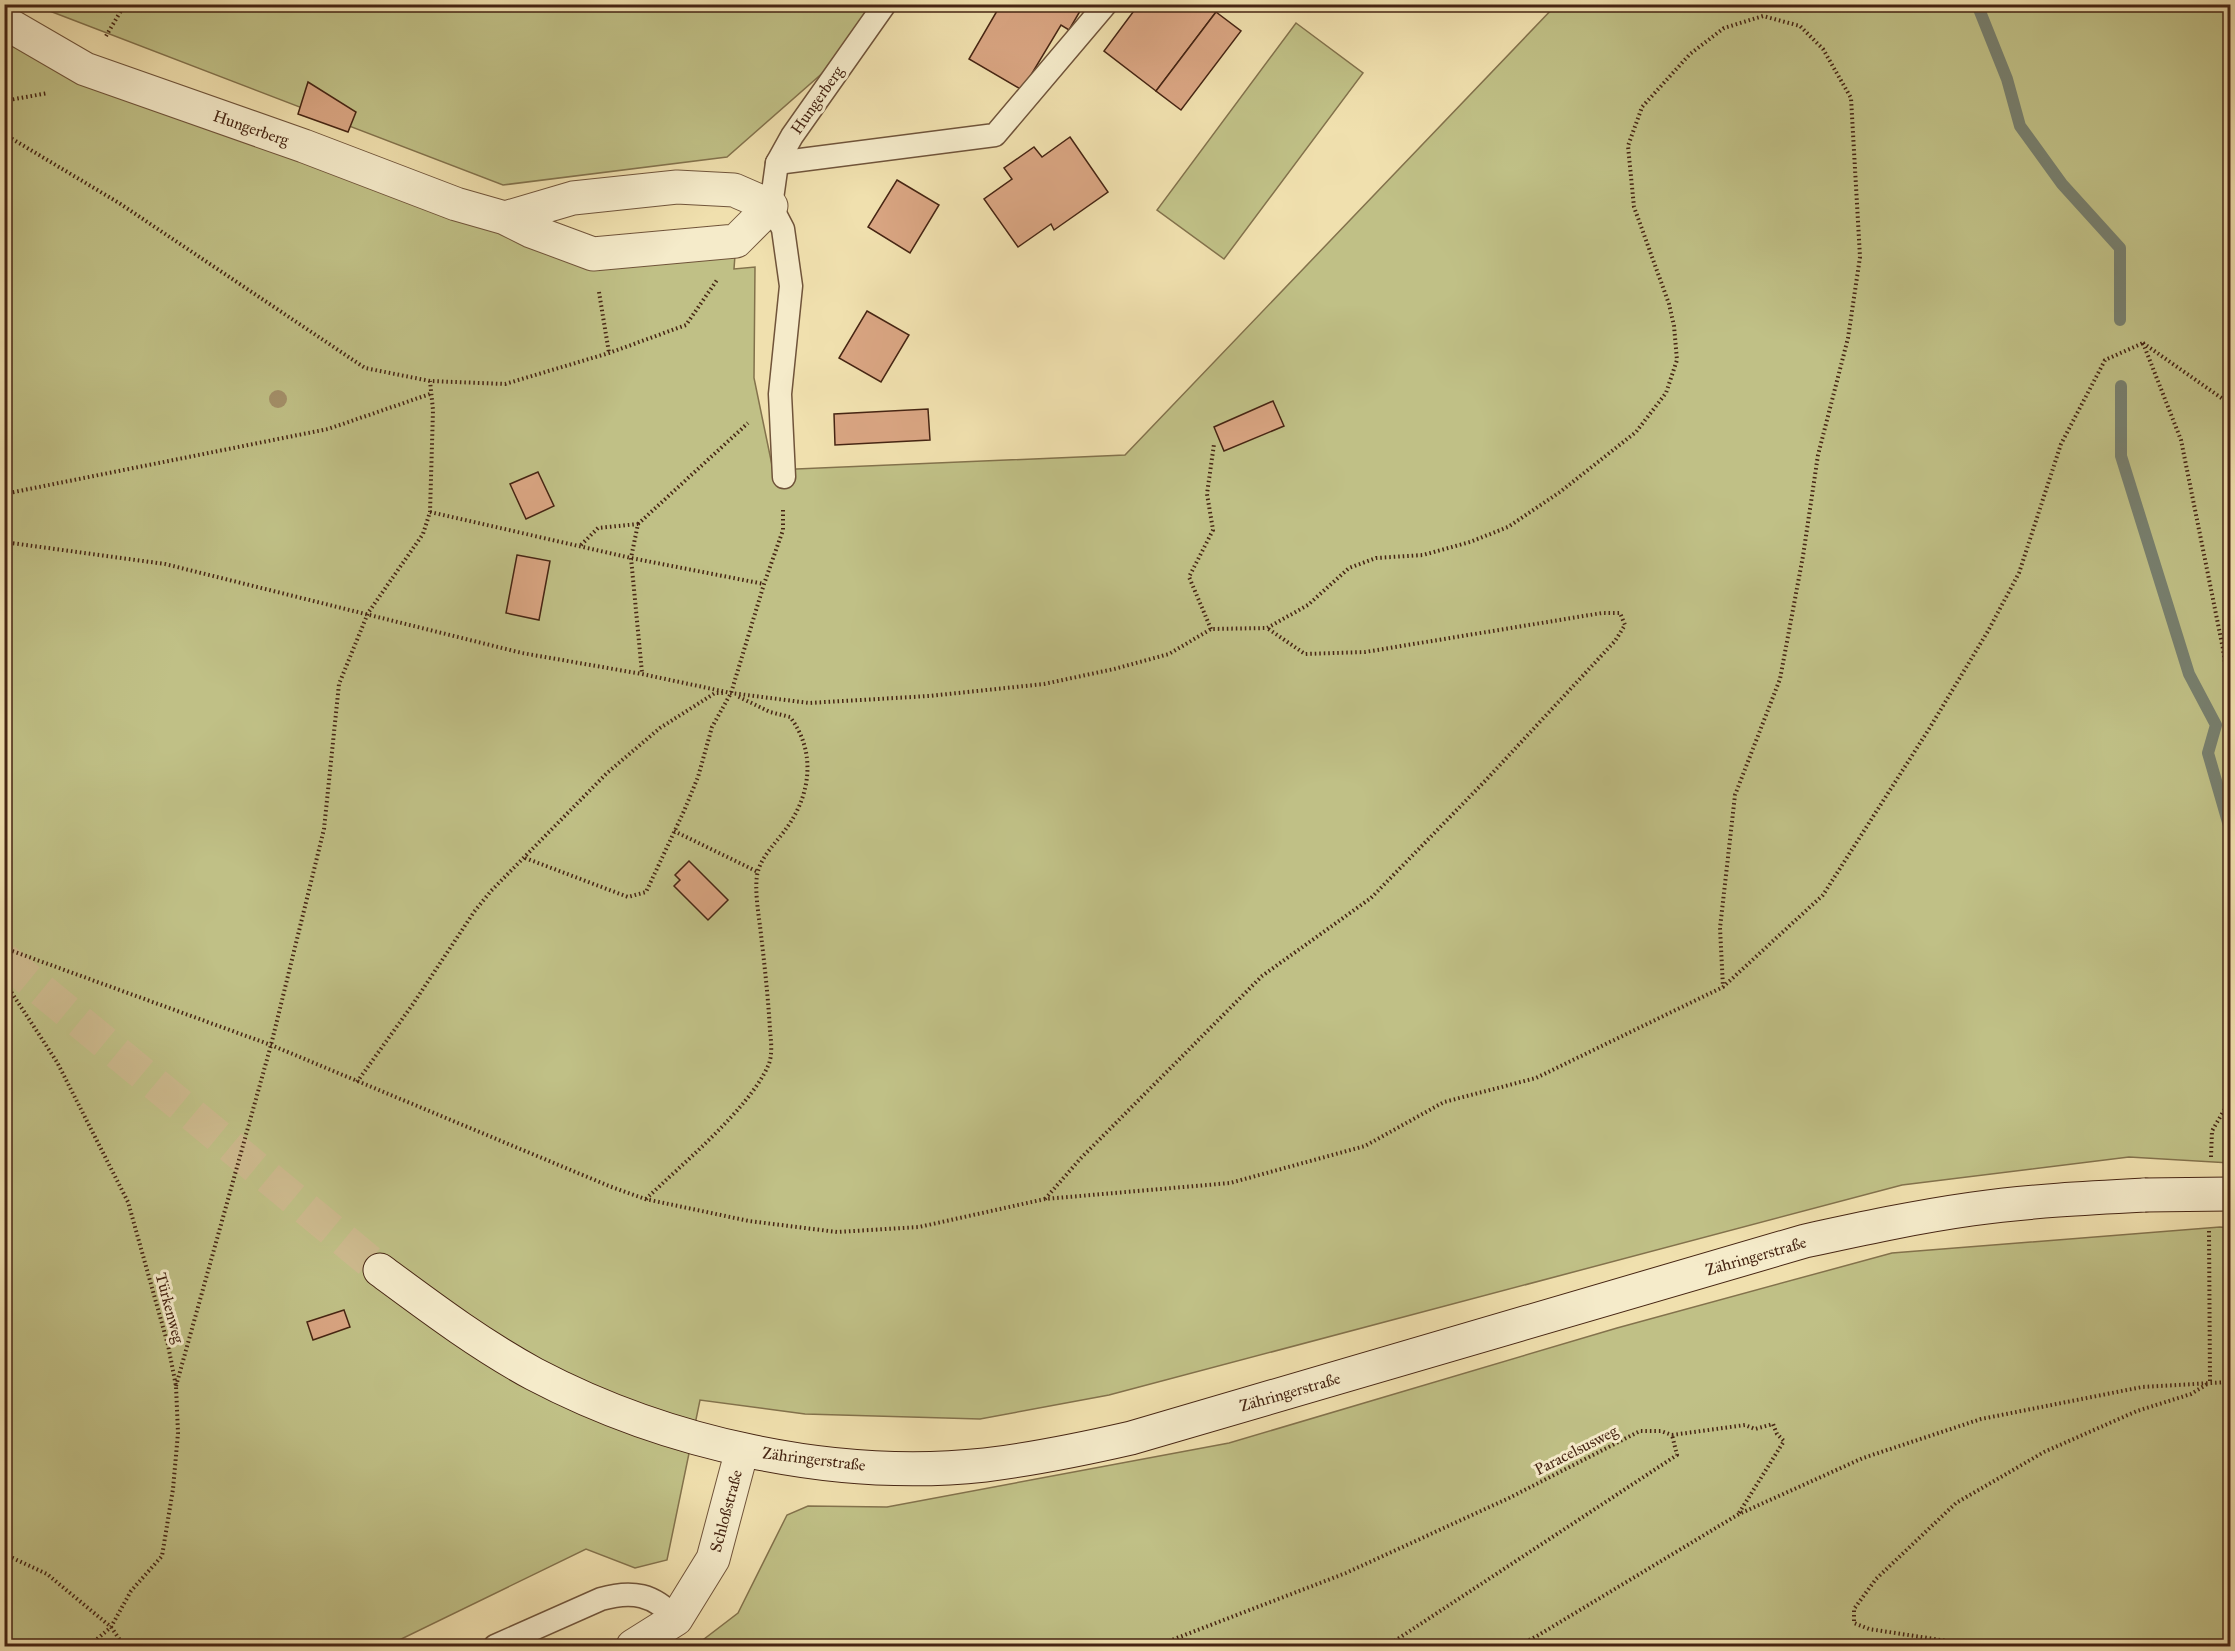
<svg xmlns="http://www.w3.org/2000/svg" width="2235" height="1651" font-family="'IM FELL Great Primer',serif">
<rect width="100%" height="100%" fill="#f0e0ae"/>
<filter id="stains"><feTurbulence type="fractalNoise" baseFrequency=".00333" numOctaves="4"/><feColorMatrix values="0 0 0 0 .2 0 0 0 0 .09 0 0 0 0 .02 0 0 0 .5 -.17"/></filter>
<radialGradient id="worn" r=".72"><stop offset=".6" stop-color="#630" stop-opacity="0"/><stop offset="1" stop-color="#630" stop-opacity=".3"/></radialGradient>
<!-- green -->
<g fill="#c0c086" stroke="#83724c" stroke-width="1.5">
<polygon points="34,5 900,5 727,157 503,185"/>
<polygon points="1556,5 2230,5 2230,1163 2129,1157 1902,1185 1109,1395 980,1419 805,1414 700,1400 667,1560 635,1568 586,1549 387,1646 5,1646 5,22 593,254 736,241 734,269 755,267 754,378 773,470 1125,455"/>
<polygon points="1296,23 1363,73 1224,259 1157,210"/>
<polygon points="2220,1227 2230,1228 2230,1646 695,1646 738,1613 787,1515 808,1506 887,1507 1229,1443 1617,1328 1892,1253"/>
</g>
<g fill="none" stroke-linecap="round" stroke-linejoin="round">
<!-- stream -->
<g stroke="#78806f" stroke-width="12">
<polyline points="1977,4 2007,79 2020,126 2062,184 2120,248 2120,320"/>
<polyline points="2121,386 2121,456 2189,674 2216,725 2208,753 2230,829"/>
</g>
</g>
<!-- building -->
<g fill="#d9a582" stroke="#462513" stroke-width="1.5">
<polygon points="1001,4 1081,4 1083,6 1069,30 1061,25 1022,90 969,59"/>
<polygon points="1139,4 1206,4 1216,12 1156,91 1104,51"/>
<polygon points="1216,12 1241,31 1181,110 1156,91"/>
<polygon points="308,82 356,112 348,132 298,114"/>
<polygon points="1070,137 1108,192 1054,230 1051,224 1018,247 984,199 1012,179 1004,168 1034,147 1042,157"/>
<polygon points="897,180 939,205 910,253 868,227"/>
<polygon points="867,311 909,335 881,382 839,358"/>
<polygon points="1273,401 1284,426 1224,451 1214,427"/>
<polygon points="928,409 930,440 835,445 834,414"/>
<polygon points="538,472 554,506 526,519 510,484"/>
<polygon points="517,555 550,561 539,620 506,613"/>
<polygon points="689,861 728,900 708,920 674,886 680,880 675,875"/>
<polygon points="344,1310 350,1327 313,1340 307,1322"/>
</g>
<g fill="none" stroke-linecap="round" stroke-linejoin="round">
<!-- secondary-tunnel -->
<polyline stroke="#cebb8f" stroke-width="33" stroke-dasharray="33 16" stroke-linecap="butt" points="4,959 380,1270"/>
<!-- lane casing -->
<g stroke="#70543a" stroke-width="25">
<g id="lane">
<polyline points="777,163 995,135 1106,4"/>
<polyline points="784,477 780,394 791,286 783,229 771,206 777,163 792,136 885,4"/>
<path d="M 495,1646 L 601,1599 C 632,1590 654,1594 676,1619"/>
</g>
</g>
<!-- street casing -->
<g stroke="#70543a" stroke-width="35">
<g id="street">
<polyline points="4,22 85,69 304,146 456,204 505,218 531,231 593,254 736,241 771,206 734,190 677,187 573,198 505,218"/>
<polyline points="633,1646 676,1619 713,1559 742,1450"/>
</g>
</g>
<!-- secondary casing -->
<g stroke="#462513" stroke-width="35">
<path id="secondary" d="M 380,1270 C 430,1307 479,1344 534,1374 C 667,1444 834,1481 985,1465 C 1034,1459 1083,1449 1131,1438 L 1805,1241 C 1860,1229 1915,1217 1972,1209 C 2029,1201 2087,1198 2145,1195"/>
</g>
<!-- path -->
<g stroke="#462513" stroke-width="4" stroke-dasharray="1.5 3" stroke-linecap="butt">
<polyline points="106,36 125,4"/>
<polyline points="4,101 48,93"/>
<polyline points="4,134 119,203 365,368 430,381 505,384 609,353 686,325 717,280"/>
<polyline points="599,292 609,353"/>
<polyline points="2143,343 2181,440 2223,649 2230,699"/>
<polyline points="2143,343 2230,404"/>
<polyline points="4,494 328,429 430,394"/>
<polyline points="430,512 631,558 764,584"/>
<polyline points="638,524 748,423"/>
<polyline points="4,542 165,564 522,653 642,674 731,693 809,703 929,696 1044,684 1114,669 1169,654 1211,629 1267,628 1308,605 1349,568 1376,558 1423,555 1470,542 1508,527 1560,492 1636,432 1666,393 1677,360 1674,326 1669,304 1634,207 1628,146 1642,107 1690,54 1724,28 1763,16 1800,26 1823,49 1851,98 1860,257 1848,338 1818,455 1803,556 1780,679 1735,795 1720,928 1723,987"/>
<polyline points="581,545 598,528 638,524 631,558 642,673"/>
<polyline points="1211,629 1189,577 1213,530 1207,494 1214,444"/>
<polyline points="674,831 758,872"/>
<polyline points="525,858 628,897 646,892 684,811 698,777 712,727 731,693 764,584 783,530 783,508"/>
<polyline points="4,948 271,1045 609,1186 645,1199 749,1221 837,1232 919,1227 1045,1199 1230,1183 1365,1146 1444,1102 1536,1078 1723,987 1823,895 1929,729 1988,631 2019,573 2061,444 2105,360 2143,343"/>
<polyline points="4,981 57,1062 128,1202 168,1345 176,1386 178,1433 173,1489 162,1556 131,1591 111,1627 89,1646"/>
<polyline points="357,1082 413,1004 474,912 491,891 607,773 660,728 715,693 724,693"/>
<polyline points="2211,1157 2212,1131 2230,1100"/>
<path d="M 646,1199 C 682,1164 748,1110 768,1066 C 773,1055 771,1041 770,1030 C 768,995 764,960 760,926 C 758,911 754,885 758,871 C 763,854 778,841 788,826 C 811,793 816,751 790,717 L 770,712 L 737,696"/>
<polyline points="1045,1199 1081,1158 1262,976 1371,898 1486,780 1615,641 1625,625 1620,613 1602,613 1365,652 1305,654 1267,628"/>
<polyline points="2209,1231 2210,1382"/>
<polyline points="176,1386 271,1045 324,829 339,684 368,613 423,534 430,512 433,410 430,381"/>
<polyline points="1672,1435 1745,1425 1755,1429 1773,1424 1777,1434 1784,1441 1739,1513"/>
<polyline points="4,1554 47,1574 111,1627 124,1646"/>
<polyline points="1156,1646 1346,1573 1509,1498 1640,1431 1661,1431 1672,1435"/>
<polyline points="1387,1646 1677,1455 1672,1435"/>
<polyline points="1517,1646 1537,1636 1739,1514 1863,1458 1981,1419 2142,1387 2230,1382"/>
<polyline points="1980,1646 1869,1629 1854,1623 1854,1609 1876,1579 1956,1503 2044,1452 2137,1411 2191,1394 2209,1383"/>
</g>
<!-- lane -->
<use href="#lane" stroke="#f5ebca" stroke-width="22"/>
<!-- street -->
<use href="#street" stroke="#f5ebca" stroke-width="33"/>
<!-- secondary -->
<use href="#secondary" stroke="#f5ebca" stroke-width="33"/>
<!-- secondary-bridge casing -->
<g stroke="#462513" stroke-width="35" stroke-linecap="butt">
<polyline id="secondary-bridge" points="2145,1195 2230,1194"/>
</g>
<!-- secondary-bridge -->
<use href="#secondary-bridge" stroke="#f5ebca" stroke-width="33"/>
</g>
<!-- trees -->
<circle fill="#a38f69" cx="278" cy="399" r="9"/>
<g text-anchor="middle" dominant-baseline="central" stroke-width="6" stroke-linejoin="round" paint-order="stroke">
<!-- street labels -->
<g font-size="16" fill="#462513" stroke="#f5ebca">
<text transform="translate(817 100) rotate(-55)">Hungerberg</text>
<text transform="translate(251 128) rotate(19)">Hungerberg</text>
<text transform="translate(1756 1256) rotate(-16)">Zähringerstraße</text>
<text transform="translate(170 1308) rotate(75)">Türkenweg</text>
<text transform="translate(1290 1392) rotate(-16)">Zähringerstraße</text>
<text transform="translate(1576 1450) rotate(-27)">Paracelsusweg</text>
<text transform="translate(814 1459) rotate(7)">Zähringerstraße</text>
<text transform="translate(726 1511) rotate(-75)">Schloßstraße</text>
</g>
</g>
<!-- margin -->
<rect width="2235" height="1651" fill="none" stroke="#f0e0ae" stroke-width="24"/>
<rect x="6" y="6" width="2223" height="1639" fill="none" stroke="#462513" stroke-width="3"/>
<rect x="12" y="12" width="2211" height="1627" fill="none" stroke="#462513" stroke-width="1.5"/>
<rect width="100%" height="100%" filter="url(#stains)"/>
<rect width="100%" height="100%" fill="url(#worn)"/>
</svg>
